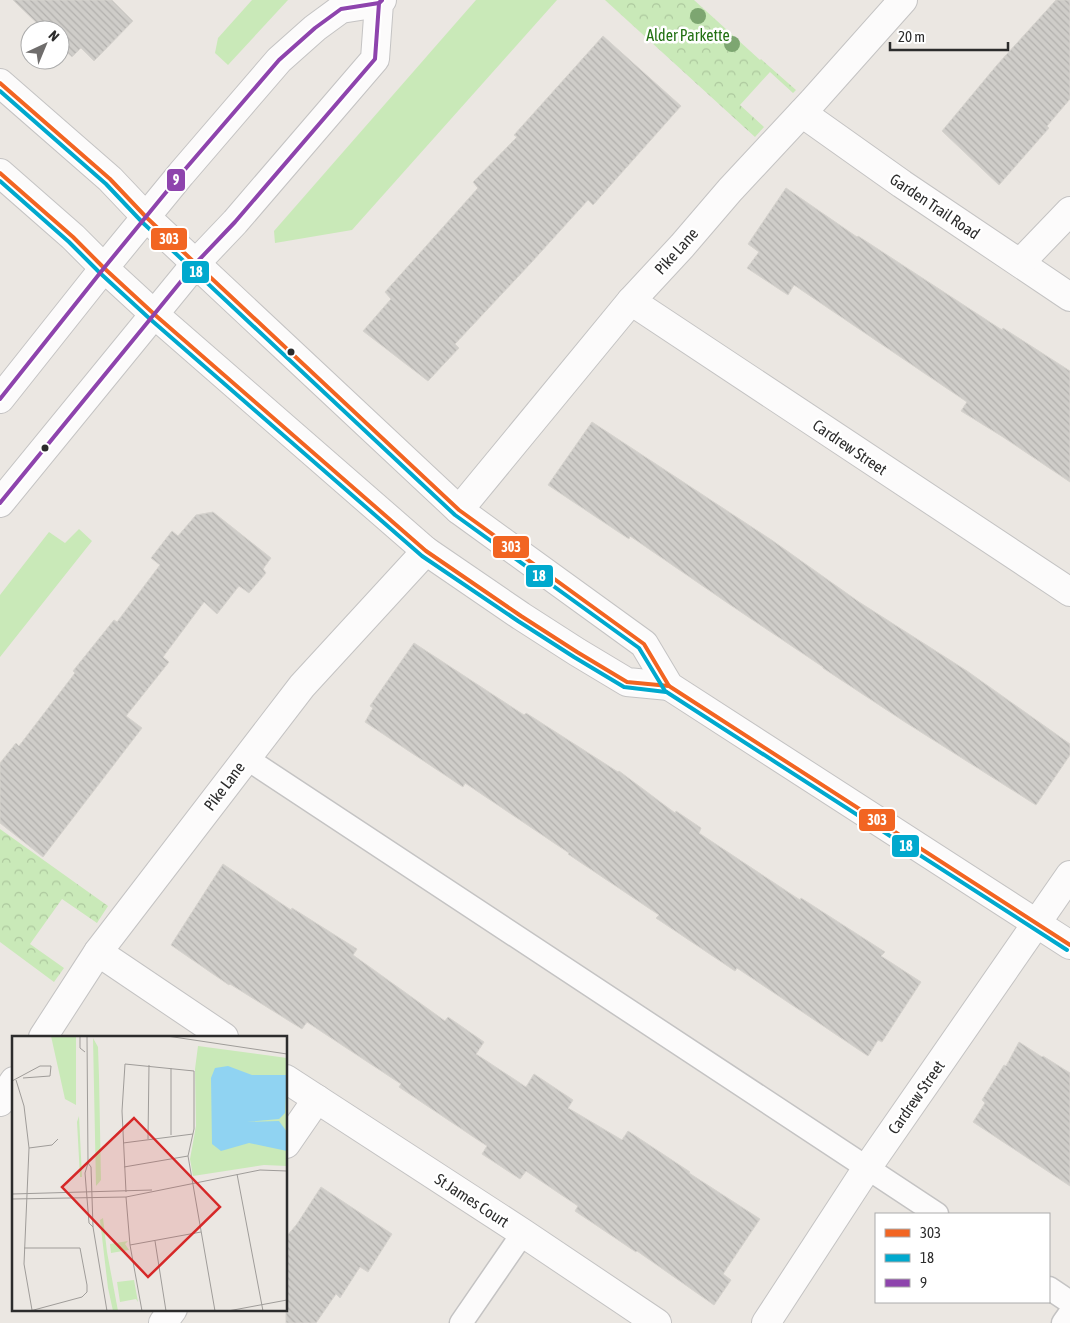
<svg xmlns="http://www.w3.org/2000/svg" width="1070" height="1323" font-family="'Asap Condensed',sans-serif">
<defs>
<pattern id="park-crowns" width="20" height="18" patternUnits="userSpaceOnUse" patternTransform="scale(1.25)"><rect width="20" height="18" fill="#c9e9b8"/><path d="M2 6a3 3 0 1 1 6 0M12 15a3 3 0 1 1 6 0" fill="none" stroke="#adc89e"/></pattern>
<pattern id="building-back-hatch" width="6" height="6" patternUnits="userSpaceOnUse" patternTransform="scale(1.25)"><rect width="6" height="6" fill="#cfcdc9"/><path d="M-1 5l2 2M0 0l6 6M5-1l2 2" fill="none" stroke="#b2b0ad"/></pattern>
</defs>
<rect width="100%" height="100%" fill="#ebe7e2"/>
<!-- grass -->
<g fill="#c9e9b8">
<polygon points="252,0 288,0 228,65 215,53 218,38"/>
<polygon points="476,0 557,0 352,230 275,243 274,231"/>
<polygon points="79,529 92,541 0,657 0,595 49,532 65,543"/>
</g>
<!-- park -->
<g fill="url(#park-crowns)">
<polygon points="605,0 694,0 760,60 761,59 796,90 793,93 770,72 740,105 764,127 755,137"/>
<polygon points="0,829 108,906 97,923 62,899 30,944 64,968 54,982 0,942"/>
</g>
<!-- building -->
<g fill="url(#building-back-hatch)" stroke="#d6d3ce">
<polygon points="13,0 112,0 133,21 94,61 81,48 72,57 60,46 60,30 44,30"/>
<polygon points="1056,0 1070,0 1070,99 1047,126 1049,128 999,185 942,131 997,65"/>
<polygon points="603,36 681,106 593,205 588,200 530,264 455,344 459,348 428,381 363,331 391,299 385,292 478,188 473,182 517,137 514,135"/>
<polygon points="786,188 857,237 858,236 1002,330 1003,328 1070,371 1070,482 1003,437 961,411 967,402 794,285 788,295 747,268 759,252 748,244"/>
<polygon points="592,422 773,541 859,602 967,671 1070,744 1070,755 1036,805 905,722 823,668 823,667 732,606 630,536 629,539 548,485"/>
<polygon points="213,512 271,558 263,569 266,573 249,593 239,586 217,614 204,602 163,657 169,662 126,716 142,728 43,857 0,823 0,763 16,743 19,746 75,673 73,671 114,620 117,622 160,565 151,558 172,531 178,536 196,515"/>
<polygon points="414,643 524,715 526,713 618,772 619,771 675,813 676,811 701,828 699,833 800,900 801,898 885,952 881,956 921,982 882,1042 878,1040 868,1056 737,968 735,971 656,918 659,915 568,854 569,853 465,783 463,787 365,722 373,708 370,706"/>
<polygon points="223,864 291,910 292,908 357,949 353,955 445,1021 448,1017 484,1042 476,1054 526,1087 534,1074 573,1100 568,1108 622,1140 628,1131 690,1172 689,1173 760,1219 723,1274 731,1280 714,1305 637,1251 636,1252 575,1211 578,1206 526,1171 520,1179 482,1154 487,1146 399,1087 401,1084 307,1022 302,1029 230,984 229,985 171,945"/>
<polygon points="1019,1042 1042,1057 1043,1056 1070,1073 1070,1186 973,1122 985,1103 982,1100 1004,1065 1006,1066"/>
<polygon points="321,1187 392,1234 368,1272 360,1267 340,1298 336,1294 316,1323 286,1323 286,1237 297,1224"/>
</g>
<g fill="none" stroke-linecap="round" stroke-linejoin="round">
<!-- service casing -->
<g stroke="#c4c3c3" stroke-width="25">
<g id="service">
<polyline points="246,758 937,1214"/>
<polyline points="1049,1288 1070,1302"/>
<polyline points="461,1323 523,1233"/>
<polyline points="1063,1323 1070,1313"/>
</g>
</g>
<!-- minor casing -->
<g stroke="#c4c3c3" stroke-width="30">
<g id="minor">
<polyline points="802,113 902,184 1070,297"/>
<polyline points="1020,263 1070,211"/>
<polyline points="631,301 1070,592"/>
<polyline points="459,510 631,301 682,246 730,190 813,101 903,0"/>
<polyline points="98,952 224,1037"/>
<polyline points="43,1037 98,952 302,686 426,551"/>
<polyline points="286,1079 523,1233 657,1323"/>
<polyline points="0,1102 14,1081"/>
<polyline points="286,1144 317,1099"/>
<polyline points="163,1323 173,1309"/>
<polyline points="766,1323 867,1168 1070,875"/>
</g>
</g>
<!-- tertiary casing -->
<g stroke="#c4c3c3" stroke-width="30">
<g id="tertiary">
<polyline points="0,83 110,179 146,217 459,510 644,644 669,686 1070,945"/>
<polyline points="0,173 73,237 104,268 154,314 426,551 521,616 577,652 627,682 669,686"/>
</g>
</g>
<!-- secondary casing -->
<g stroke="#c4c3c3" stroke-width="30">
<g id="secondary">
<polyline points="0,399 104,268 181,174 279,60 315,28 341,9 379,3"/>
<polyline points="0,503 196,263 235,222 375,59 379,3 382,0"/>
</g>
</g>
<!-- service -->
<use href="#service" stroke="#fcfbfb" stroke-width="22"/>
<!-- minor -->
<use href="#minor" stroke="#fcfbfb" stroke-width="28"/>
<!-- tertiary -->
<use href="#tertiary" stroke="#fcfbfb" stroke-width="28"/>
<!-- secondary -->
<use href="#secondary" stroke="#fcfbfb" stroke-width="28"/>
<!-- bus-1 casing -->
<g stroke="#fff" stroke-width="8">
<g id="bus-1">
<polyline points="0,83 110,179 146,217 459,510 644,644 669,686 1070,945"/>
<polyline points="0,173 73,237 104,268 154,314 426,551 521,616 577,652 627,682 669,686"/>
</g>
</g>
<!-- bus-2 casing -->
<g stroke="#fff" stroke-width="8">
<g id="bus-2">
<polyline points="0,91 106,184 142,222 455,515 639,648 665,691 1067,950"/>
<polyline points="0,181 69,242 100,273 150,319 422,556 518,621 574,657 624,687 666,692"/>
</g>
</g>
<!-- bus-3 casing -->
<g stroke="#fff" stroke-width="8">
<g id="bus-3">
<polyline points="0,399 104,268 181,174 279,60 315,28 341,9 379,3 382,0"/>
<polyline points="0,503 196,263 235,222 375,59 379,3 382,0"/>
</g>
</g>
<!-- bus-1 -->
<use href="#bus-1" stroke="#f26522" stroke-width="4"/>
<!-- bus-2 -->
<use href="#bus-2" stroke="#00a9ce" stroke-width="4"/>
<!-- bus-3 -->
<use href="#bus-3" stroke="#8e44ad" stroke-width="4"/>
</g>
<!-- trees -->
<g fill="#7da671">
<circle cx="698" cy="16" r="8"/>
<circle cx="732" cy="44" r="8"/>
</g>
<!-- markers -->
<g fill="#2c2c2c" stroke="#fff" stroke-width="2">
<circle cx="291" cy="352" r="4.5"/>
<circle cx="45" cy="448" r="4.5"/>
</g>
<g text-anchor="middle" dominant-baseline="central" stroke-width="5" stroke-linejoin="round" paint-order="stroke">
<!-- park labels -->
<g font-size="16" fill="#237114" stroke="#fff">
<text x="688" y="35">Alder Parkette</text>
</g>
<!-- street labels -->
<g font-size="16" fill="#2c2c2c" stroke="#fff">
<text transform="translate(935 206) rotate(34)">Garden Trail Road</text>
<text transform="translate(676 251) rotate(-48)">Pike Lane</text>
<text transform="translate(850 447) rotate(34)">Cardrew Street</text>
<text transform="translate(224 786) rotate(-53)">Pike Lane</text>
<text transform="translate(916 1097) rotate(-55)">Cardrew Street</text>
<text transform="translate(472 1200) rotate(33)">St James Court</text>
</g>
</g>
<!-- overview -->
<g transform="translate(12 1036)">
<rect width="275" height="275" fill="#ebe7e2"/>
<path d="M 81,2 L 86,11 L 87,41 L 89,144 L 84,150 ZM 67,80 L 70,141 L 68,141 L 65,86 ZM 91,182 L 95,216 L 106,275 L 101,275 L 96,252 L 88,184 ZM 122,244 L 126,266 L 124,263 L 108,266 L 105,246 Z" fill="#c9e9b8"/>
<path d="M 39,0 L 64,0 L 64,69 L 53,63 ZM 186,10 L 275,22 L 275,130 L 252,129 L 181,140 L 178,123 L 184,90 L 183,33 ZM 116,205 L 113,208 L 117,214 L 99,217 L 98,208 Z" fill="#c9e9b8"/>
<path d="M 216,30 L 240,39 L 275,39 L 273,77 L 267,83 L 235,86 L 267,85 L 275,96 L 275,115 L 237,107 L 209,115 L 200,108 L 199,42 L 203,32 Z" fill="#90d3f2"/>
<path fill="none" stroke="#9f9c99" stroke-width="1" d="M 68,0 L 68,12 L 73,16M 75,0 L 76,127 L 73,137 L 77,187 L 81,191M 155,0 L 275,18M 4,44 L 12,70 L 17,112 L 12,228 L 20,274M 0,45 L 28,30 L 39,30 L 38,40 L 11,42M 159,99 L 159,32M 136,103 L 137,29M 111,107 L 181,98M 17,112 L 40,109 L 46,103M 76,127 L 79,131 L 81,191 L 95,275M 112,131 L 176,120M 225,138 L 251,275M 114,156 L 110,75 L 113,28 L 182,35 L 182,93 L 176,120 L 203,275M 0,158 L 140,154M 114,161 L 118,209 L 130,275M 0,163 L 114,161 L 248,134 L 275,135M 143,205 L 154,275M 118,209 L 189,196M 12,212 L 68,212 L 75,249 L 75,256 L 70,261 L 18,275M 216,275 L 275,264"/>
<path fill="#d62828" fill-opacity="0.15" stroke="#d62828" stroke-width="2.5" d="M 122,82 L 208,171 L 136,241 L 50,151 Z"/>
<rect width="275" height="275" fill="none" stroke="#2c2c2c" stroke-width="2.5"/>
</g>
<g stroke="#fff" stroke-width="2">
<rect x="166" y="168" width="20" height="24" rx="5" fill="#8e44ad"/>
<rect x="150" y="227" width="38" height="24" rx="5" fill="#f26522"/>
<rect x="181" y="260" width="29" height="24" rx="5" fill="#00a9ce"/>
<rect x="492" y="535" width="38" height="24" rx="5" fill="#f26522"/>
<rect x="525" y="564" width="29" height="24" rx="5" fill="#00a9ce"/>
<rect x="858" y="808" width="38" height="24" rx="5" fill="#f26522"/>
<rect x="891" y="834" width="29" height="24" rx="5" fill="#00a9ce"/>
</g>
<g font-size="14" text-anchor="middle" font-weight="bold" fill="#fff">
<text x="176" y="185">9</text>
<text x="169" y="244">303</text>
<text x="196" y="277">18</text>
<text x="511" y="552">303</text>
<text x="539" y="581">18</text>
<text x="877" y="825">303</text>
<text x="906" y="851">18</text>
</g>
<!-- legend -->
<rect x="875" y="1213" width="175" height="90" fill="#ffffff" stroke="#ababab"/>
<rect x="885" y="1229" width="25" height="8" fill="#f26522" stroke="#ababab"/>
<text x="920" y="1238" font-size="15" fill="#2c2c2c">303</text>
<rect x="885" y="1254" width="25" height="8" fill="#00a9ce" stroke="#ababab"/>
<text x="920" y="1263" font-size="15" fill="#2c2c2c">18</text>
<rect x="885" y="1279" width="25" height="8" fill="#8e44ad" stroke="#ababab"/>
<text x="920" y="1288" font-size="15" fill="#2c2c2c">9</text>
<!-- north arrow -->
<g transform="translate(45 45) rotate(44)"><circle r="24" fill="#ffffff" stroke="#ababab"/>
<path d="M0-4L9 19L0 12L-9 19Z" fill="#6f6d6c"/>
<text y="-8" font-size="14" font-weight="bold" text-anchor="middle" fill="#2c2c2c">N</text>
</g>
<!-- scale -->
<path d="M890 42v8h118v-8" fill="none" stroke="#2c2c2c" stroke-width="2.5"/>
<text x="898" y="42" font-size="15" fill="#2c2c2c" stroke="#ffffff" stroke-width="4" paint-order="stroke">20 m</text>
</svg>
